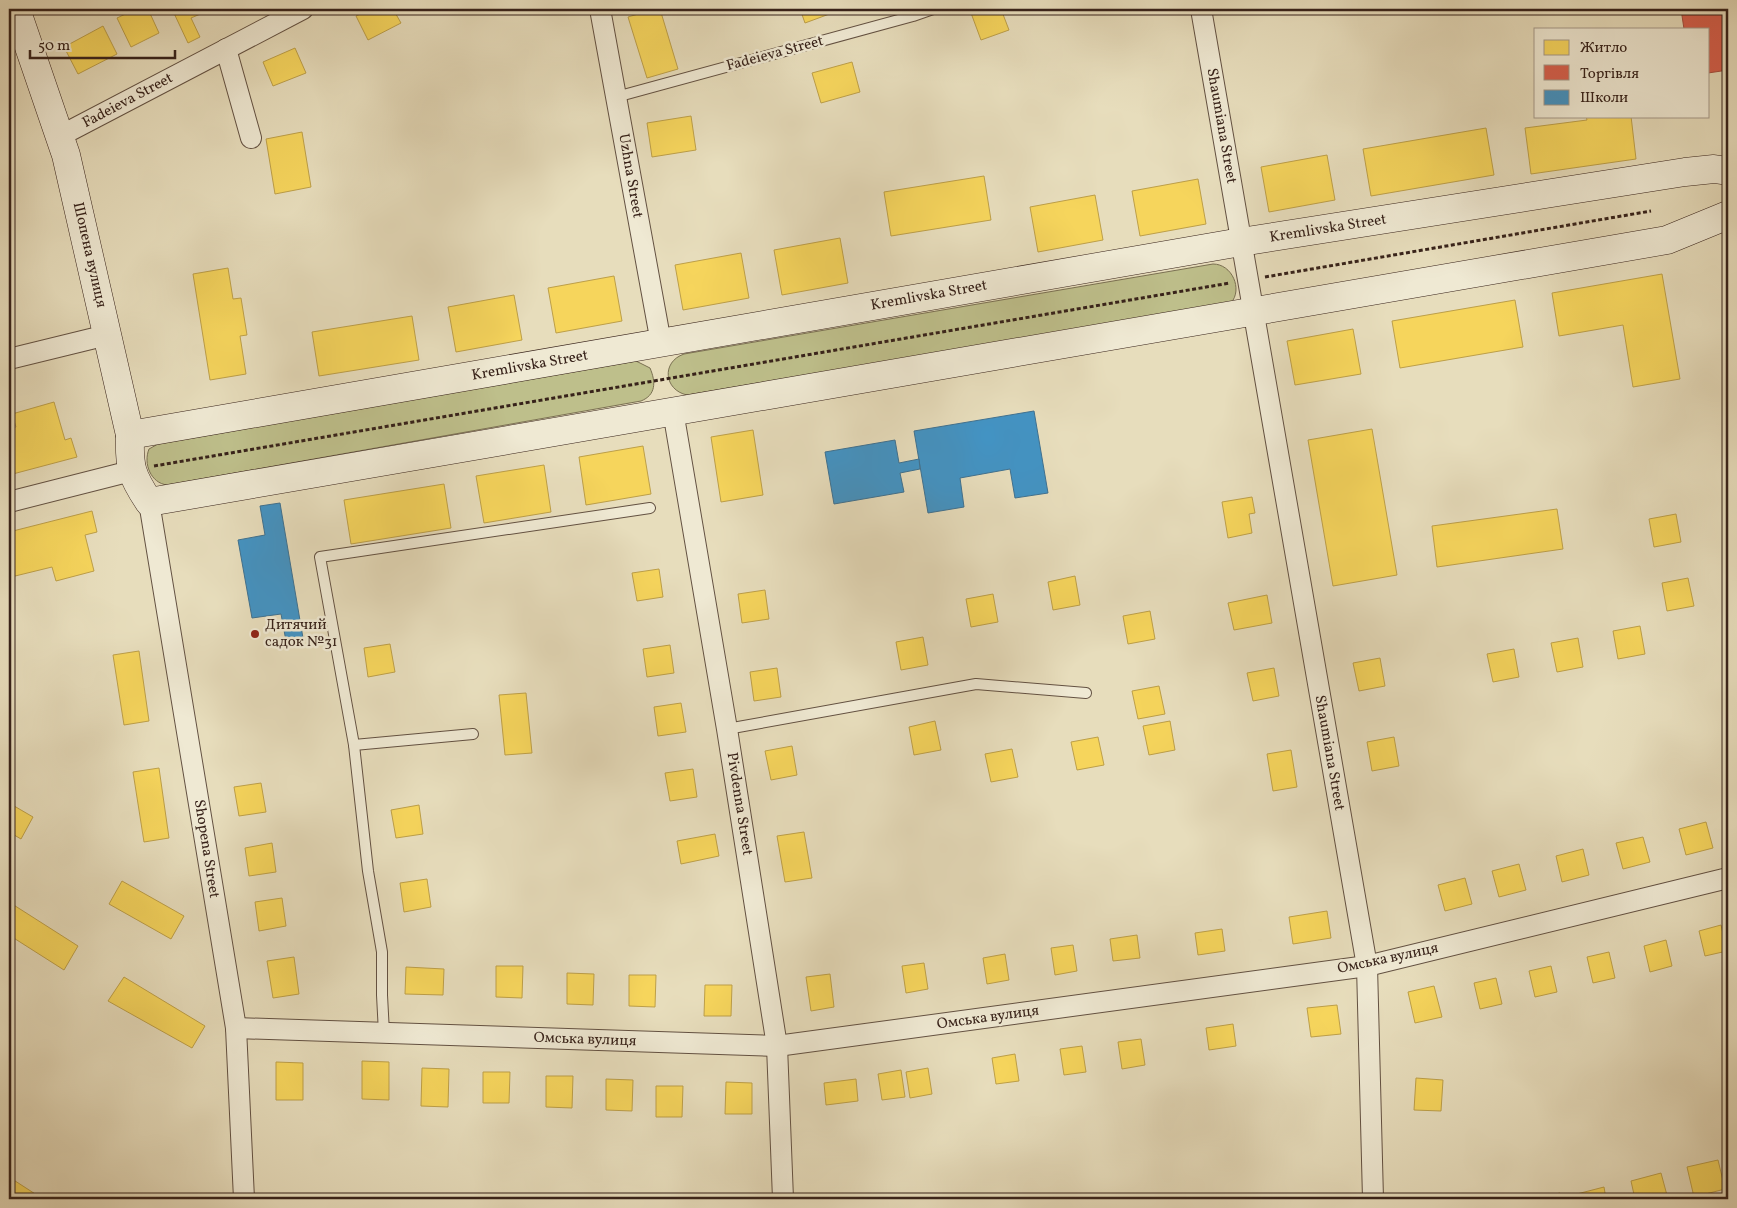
<svg xmlns="http://www.w3.org/2000/svg" width="1737" height="1208" font-family="Vollkorn,serif">
<rect width="100%" height="100%" fill="#e7ddbc"/>
<filter id="stains"><feTurbulence type="fractalNoise" baseFrequency=".004" numOctaves="4"/><feColorMatrix values="0 0 0 0 .2 0 0 0 0 .09 0 0 0 0 .02 0 0 0 .5 -.17"/></filter>
<radialGradient id="worn" r=".72"><stop offset=".6" stop-color="#630" stop-opacity="0"/><stop offset="1" stop-color="#630" stop-opacity=".3"/></radialGradient>
<!-- green -->
<g fill="#bebf8b" stroke="#7a7052">
<path d="M 1213,264 C 1232,264 1243,289 1231,303 L 687,395 C 664,390 661,362 684,354 Z"/>
<path d="M 636,361 L 650,368 C 656,382 656,395 641,401 L 167,485 C 151,483 143,464 149,449 L 158,444 Z"/>
</g>
<!-- homes -->
<g fill="#f6d55c" stroke="#bd9f48">
<polygon points="136,9 148,9 159,33 131,47 117,18"/>
<polygon points="172,9 212,9 191,18 200,37 188,43"/>
<polygon points="370,9 393,9 401,23 368,40 356,16"/>
<polygon points="655,9 660,9 678,69 647,78 628,17"/>
<polygon points="800,9 843,9 805,23"/>
<polygon points="983,9 1001,9 1009,30 981,40 971,13"/>
<polygon points="103,26 117,54 78,74 64,47"/>
<polygon points="295,48 306,73 273,86 263,62"/>
<polygon points="852,62 860,92 821,103 812,73"/>
<polygon points="691,116 696,150 652,157 647,123"/>
<polygon points="1586,116 1631,116 1636,159 1531,174 1525,128 1587,120"/>
<polygon points="1486,128 1494,175 1371,196 1363,149"/>
<polygon points="302,132 311,187 275,194 266,139"/>
<polygon points="1327,155 1335,200 1269,212 1261,167"/>
<polygon points="984,176 991,220 891,236 884,192"/>
<polygon points="1198,179 1206,224 1140,236 1132,191"/>
<polygon points="1095,195 1103,240 1038,252 1030,207"/>
<polygon points="840,238 848,283 782,295 774,250"/>
<polygon points="741,253 749,298 683,310 675,265"/>
<polygon points="228,268 233,299 241,298 247,335 240,336 246,374 210,380 193,274"/>
<polygon points="1662,274 1680,379 1633,387 1623,325 1559,336 1552,293"/>
<polygon points="614,276 622,321 556,333 548,288"/>
<polygon points="514,295 522,340 456,352 448,307"/>
<polygon points="1515,300 1523,347 1400,368 1392,321"/>
<polygon points="412,316 419,360 319,376 312,332"/>
<polygon points="1353,329 1361,374 1295,385 1287,341"/>
<polygon points="54,402 65,440 71,438 77,457 9,475 9,429 16,427 12,414"/>
<polygon points="1372,429 1397,575 1333,586 1308,440"/>
<polygon points="753,430 763,495 721,502 711,437"/>
<polygon points="643,446 651,494 586,505 579,457"/>
<polygon points="544,465 551,512 484,523 476,476"/>
<polygon points="444,484 451,528 351,544 344,500"/>
<polygon points="1252,497 1255,513 1249,514 1252,533 1228,538 1222,502"/>
<polygon points="1557,509 1563,549 1437,567 1432,526"/>
<polygon points="92,511 97,532 85,535 94,571 56,581 52,567 11,577 12,582 9,583 9,532"/>
<polygon points="1676,514 1681,542 1654,547 1649,519"/>
<polygon points="659,569 663,597 637,601 632,573"/>
<polygon points="1075,576 1080,605 1053,610 1048,582"/>
<polygon points="1688,578 1694,606 1667,611 1662,583"/>
<polygon points="765,590 769,619 742,623 738,594"/>
<polygon points="993,594 998,622 971,627 966,599"/>
<polygon points="1267,595 1272,623 1234,630 1228,603"/>
<polygon points="1150,611 1155,639 1128,644 1123,616"/>
<polygon points="1640,626 1645,654 1618,659 1613,631"/>
<polygon points="923,637 928,665 901,670 896,642"/>
<polygon points="1578,638 1583,667 1557,672 1551,643"/>
<polygon points="390,644 395,672 368,677 364,648"/>
<polygon points="670,645 674,673 647,677 643,649"/>
<polygon points="1514,649 1519,677 1493,682 1487,654"/>
<polygon points="139,651 149,721 124,725 113,655"/>
<polygon points="1380,658 1385,686 1359,691 1353,663"/>
<polygon points="777,668 781,697 754,701 750,672"/>
<polygon points="1274,668 1279,696 1253,701 1247,673"/>
<polygon points="1159,686 1165,714 1138,719 1132,691"/>
<polygon points="526,693 532,753 505,755 499,695"/>
<polygon points="681,703 686,732 658,736 654,707"/>
<polygon points="935,721 941,750 914,755 909,727"/>
<polygon points="1170,721 1175,750 1149,755 1143,726"/>
<polygon points="1098,737 1104,765 1077,770 1071,742"/>
<polygon points="1394,737 1399,766 1372,771 1367,742"/>
<polygon points="792,746 797,775 771,780 765,751"/>
<polygon points="1012,749 1018,777 991,782 985,754"/>
<polygon points="1291,750 1297,787 1273,791 1267,754"/>
<polygon points="159,768 169,838 144,842 133,772"/>
<polygon points="693,769 697,797 670,801 665,773"/>
<polygon points="261,783 266,812 239,816 234,787"/>
<polygon points="9,803 33,817 21,839 9,832"/>
<polygon points="419,805 423,834 396,838 391,810"/>
<polygon points="1706,822 1713,848 1686,855 1679,829"/>
<polygon points="804,832 812,878 785,882 777,836"/>
<polygon points="715,834 719,856 681,864 677,841"/>
<polygon points="1643,837 1650,862 1623,869 1616,843"/>
<polygon points="272,843 276,872 249,876 245,848"/>
<polygon points="1583,849 1589,875 1562,882 1556,856"/>
<polygon points="1519,864 1526,890 1499,897 1492,871"/>
<polygon points="1465,878 1472,904 1445,911 1438,885"/>
<polygon points="427,879 431,907 404,912 400,883"/>
<polygon points="122,881 184,916 171,939 109,904"/>
<polygon points="282,898 286,926 259,931 255,902"/>
<polygon points="9,902 78,946 64,970 9,935"/>
<polygon points="1327,911 1331,938 1293,944 1289,917"/>
<polygon points="1721,925 1727,951 1705,956 1699,931"/>
<polygon points="1222,929 1225,951 1198,955 1195,933"/>
<polygon points="1137,935 1140,958 1113,961 1110,939"/>
<polygon points="1666,940 1672,966 1650,972 1644,946"/>
<polygon points="1073,945 1077,971 1055,975 1051,948"/>
<polygon points="1609,952 1615,978 1593,983 1587,957"/>
<polygon points="1005,954 1009,980 987,984 983,958"/>
<polygon points="294,957 299,994 273,998 267,961"/>
<polygon points="924,963 928,989 906,993 902,966"/>
<polygon points="496,966 523,966 522,998 496,997"/>
<polygon points="1551,966 1557,992 1535,997 1529,971"/>
<polygon points="406,967 444,969 443,995 405,994"/>
<polygon points="567,973 594,974 593,1005 567,1004"/>
<polygon points="830,974 834,1007 811,1011 806,977"/>
<polygon points="629,975 656,975 655,1007 629,1006"/>
<polygon points="124,977 205,1026 192,1048 108,1001"/>
<polygon points="1496,978 1502,1004 1480,1009 1474,983"/>
<polygon points="705,985 732,985 731,1016 704,1016"/>
<polygon points="1434,986 1442,1017 1415,1023 1408,992"/>
<polygon points="1337,1005 1341,1034 1311,1037 1307,1008"/>
<polygon points="1233,1024 1236,1046 1209,1050 1206,1028"/>
<polygon points="1141,1039 1145,1065 1122,1069 1118,1042"/>
<polygon points="1082,1046 1086,1072 1064,1075 1060,1049"/>
<polygon points="1015,1054 1019,1081 996,1084 992,1058"/>
<polygon points="362,1061 389,1062 389,1100 362,1099"/>
<polygon points="276,1062 303,1063 303,1100 276,1100"/>
<polygon points="422,1068 449,1069 448,1107 421,1106"/>
<polygon points="928,1068 932,1094 910,1098 906,1072"/>
<polygon points="901,1070 905,1097 882,1100 878,1074"/>
<polygon points="483,1072 510,1072 509,1103 483,1103"/>
<polygon points="546,1076 573,1076 572,1108 546,1107"/>
<polygon points="1416,1078 1443,1080 1441,1111 1414,1110"/>
<polygon points="606,1079 633,1080 632,1111 606,1110"/>
<polygon points="856,1079 858,1101 826,1105 824,1083"/>
<polygon points="726,1082 752,1083 752,1114 725,1114"/>
<polygon points="656,1086 683,1086 682,1117 656,1117"/>
<polygon points="1718,1160 1725,1189 1694,1197 1687,1167"/>
<polygon points="1661,1173 1668,1199 1635,1199 1631,1181"/>
<polygon points="9,1177 43,1199 9,1199"/>
<polygon points="1604,1187 1606,1199 1574,1199 1573,1195"/>
<polygon points="1560,1193 1561,1199 1533,1199"/>
</g>
<!-- shops -->
<polygon fill="#d6604d" stroke="#a64d3e" points="1681,9 1726,9 1728,25 1728,70 1708,73 1708,29 1684,29"/>
<!-- schools -->
<g fill="#4393c3" stroke="#3f7190">
<polygon points="1034,411 1048,493 1015,498 1010,469 960,478 964,507 928,513 914,431"/>
<polygon points="895,440 899,463 919,459 920,469 900,473 904,492 834,504 825,452"/>
<polygon points="280,503 303,638 286,641 281,614 252,618 238,540 265,535 260,506"/>
</g>
<g fill="none" stroke-linecap="round" stroke-linejoin="round">
<!-- lane casing -->
<g stroke="#635142" stroke-width="12">
<g id="lane">
<polyline points="616,97 913,16 933,9"/>
<polyline points="727,729 976,684 1086,693"/>
<polyline points="354,745 473,734"/>
<polyline points="384,1033 382,995 382,952 368,871 354,745 320,557 650,508"/>
</g>
</g>
<!-- street casing -->
<g stroke="#635142" stroke-width="22">
<g id="street">
<polyline points="600,9 661,343"/>
<polyline points="1201,9 1367,966 1373,1199"/>
<polyline points="226,49 251,138"/>
<polyline points="60,136 303,9"/>
<polyline points="9,359 107,335"/>
<polyline points="673,411 727,729 777,1046 783,1199"/>
<polyline points="9,502 131,471"/>
<polyline points="149,502 236,1028 244,1199"/>
<polyline points="236,1028 777,1046 1367,966 1728,878"/>
</g>
</g>
<!-- secondary casing -->
<g stroke="#37221a" stroke-width="29">
<g id="secondary">
<path d="M 16,9 L 66,155 L 130,435 C 129,467 131,475 149,502 L 1667,240 L 1728,215"/>
<polyline points="130,435 1241,242 1685,172 1714,169 1728,171"/>
</g>
</g>
<!-- path -->
<g stroke="#37221a" stroke-width="3" stroke-dasharray="4 2.5" stroke-linecap="butt">
<polyline points="1265,277 1651,211"/>
<polyline points="154,466 1230,283"/>
</g>
<!-- lane -->
<use href="#lane" stroke="#efe9d3" stroke-width="10"/>
<!-- street -->
<use href="#street" stroke="#efe9d3" stroke-width="20"/>
<!-- secondary -->
<use href="#secondary" stroke="#efe9d3" stroke-width="28"/>
</g>
<!-- markers -->
<circle fill="#8f2418" stroke="#efe9d3" stroke-width="2" cx="255" cy="634" r="5"/>
<g text-anchor="middle" dominant-baseline="central" stroke-width="5" stroke-linejoin="round" paint-order="stroke">
<!-- street labels -->
<g font-size="15" fill="#37221a" stroke="#efe9d3">
<text transform="translate(775 54) rotate(-15)">Fadeieva Street</text>
<text transform="translate(128 101) rotate(-28)">Fadeieva Street</text>
<text transform="translate(1221 126) rotate(80)">Shaumiana Street</text>
<text transform="translate(630 176) rotate(80)">Uzhna Street</text>
<text transform="translate(1328 229) rotate(-9)">Kremlivska Street</text>
<text transform="translate(89 255) rotate(77)">Шопена вулиця</text>
<text transform="translate(929 296) rotate(-10)">Kremlivska Street</text>
<text transform="translate(530 366) rotate(-10)">Kremlivska Street</text>
<text transform="translate(1329 753) rotate(80)">Shaumiana Street</text>
<text transform="translate(739 804) rotate(81)">Pivdenna Street</text>
<text transform="translate(206 849) rotate(81)">Shopena Street</text>
<text transform="translate(1388 959) rotate(-12)">Омська вулиця</text>
<text transform="translate(988 1018) rotate(-8)">Омська вулиця</text>
<text transform="translate(585 1040) rotate(2)">Омська вулиця</text>
</g>
<!-- poi labels -->
<g font-size="15" fill="#37221a" stroke="#efe9d3" text-anchor="start">
<text x="265" y="625">Дитячий<tspan x="265" dy="17">садок №31</tspan></text>
</g>
</g>
<!-- margin -->
<rect width="1737" height="1208" fill="none" stroke="#e7ddbc" stroke-width="30"/>
<rect x="10" y="10" width="1717" height="1188" fill="none" stroke="#37221a" stroke-width="2.5"/>
<rect x="15" y="15" width="1707" height="1178" fill="none" stroke="#37221a"/>
<!-- legend -->
<rect x="1534" y="28" width="175" height="90" fill="#efe9d3" stroke="#a59989"/>
<rect x="1544" y="40" width="25" height="15" fill="#f6d55c" stroke="#a59989"/>
<text x="1580" y="52" font-size="15" fill="#37221a">Житло</text>
<rect x="1544" y="65" width="25" height="15" fill="#d6604d" stroke="#a59989"/>
<text x="1580" y="78" font-size="15" fill="#37221a">Торгівля</text>
<rect x="1544" y="90" width="25" height="15" fill="#4393c3" stroke="#a59989"/>
<text x="1580" y="102" font-size="15" fill="#37221a">Школи</text>
<!-- scale -->
<path d="M30 50v8h145v-8" fill="none" stroke="#37221a" stroke-width="2.5"/>
<text x="38" y="50" font-size="15" fill="#37221a" stroke="#efe9d3" stroke-width="4" paint-order="stroke">50 m</text>
<rect width="100%" height="100%" filter="url(#stains)"/>
<rect width="100%" height="100%" fill="url(#worn)"/>
</svg>
